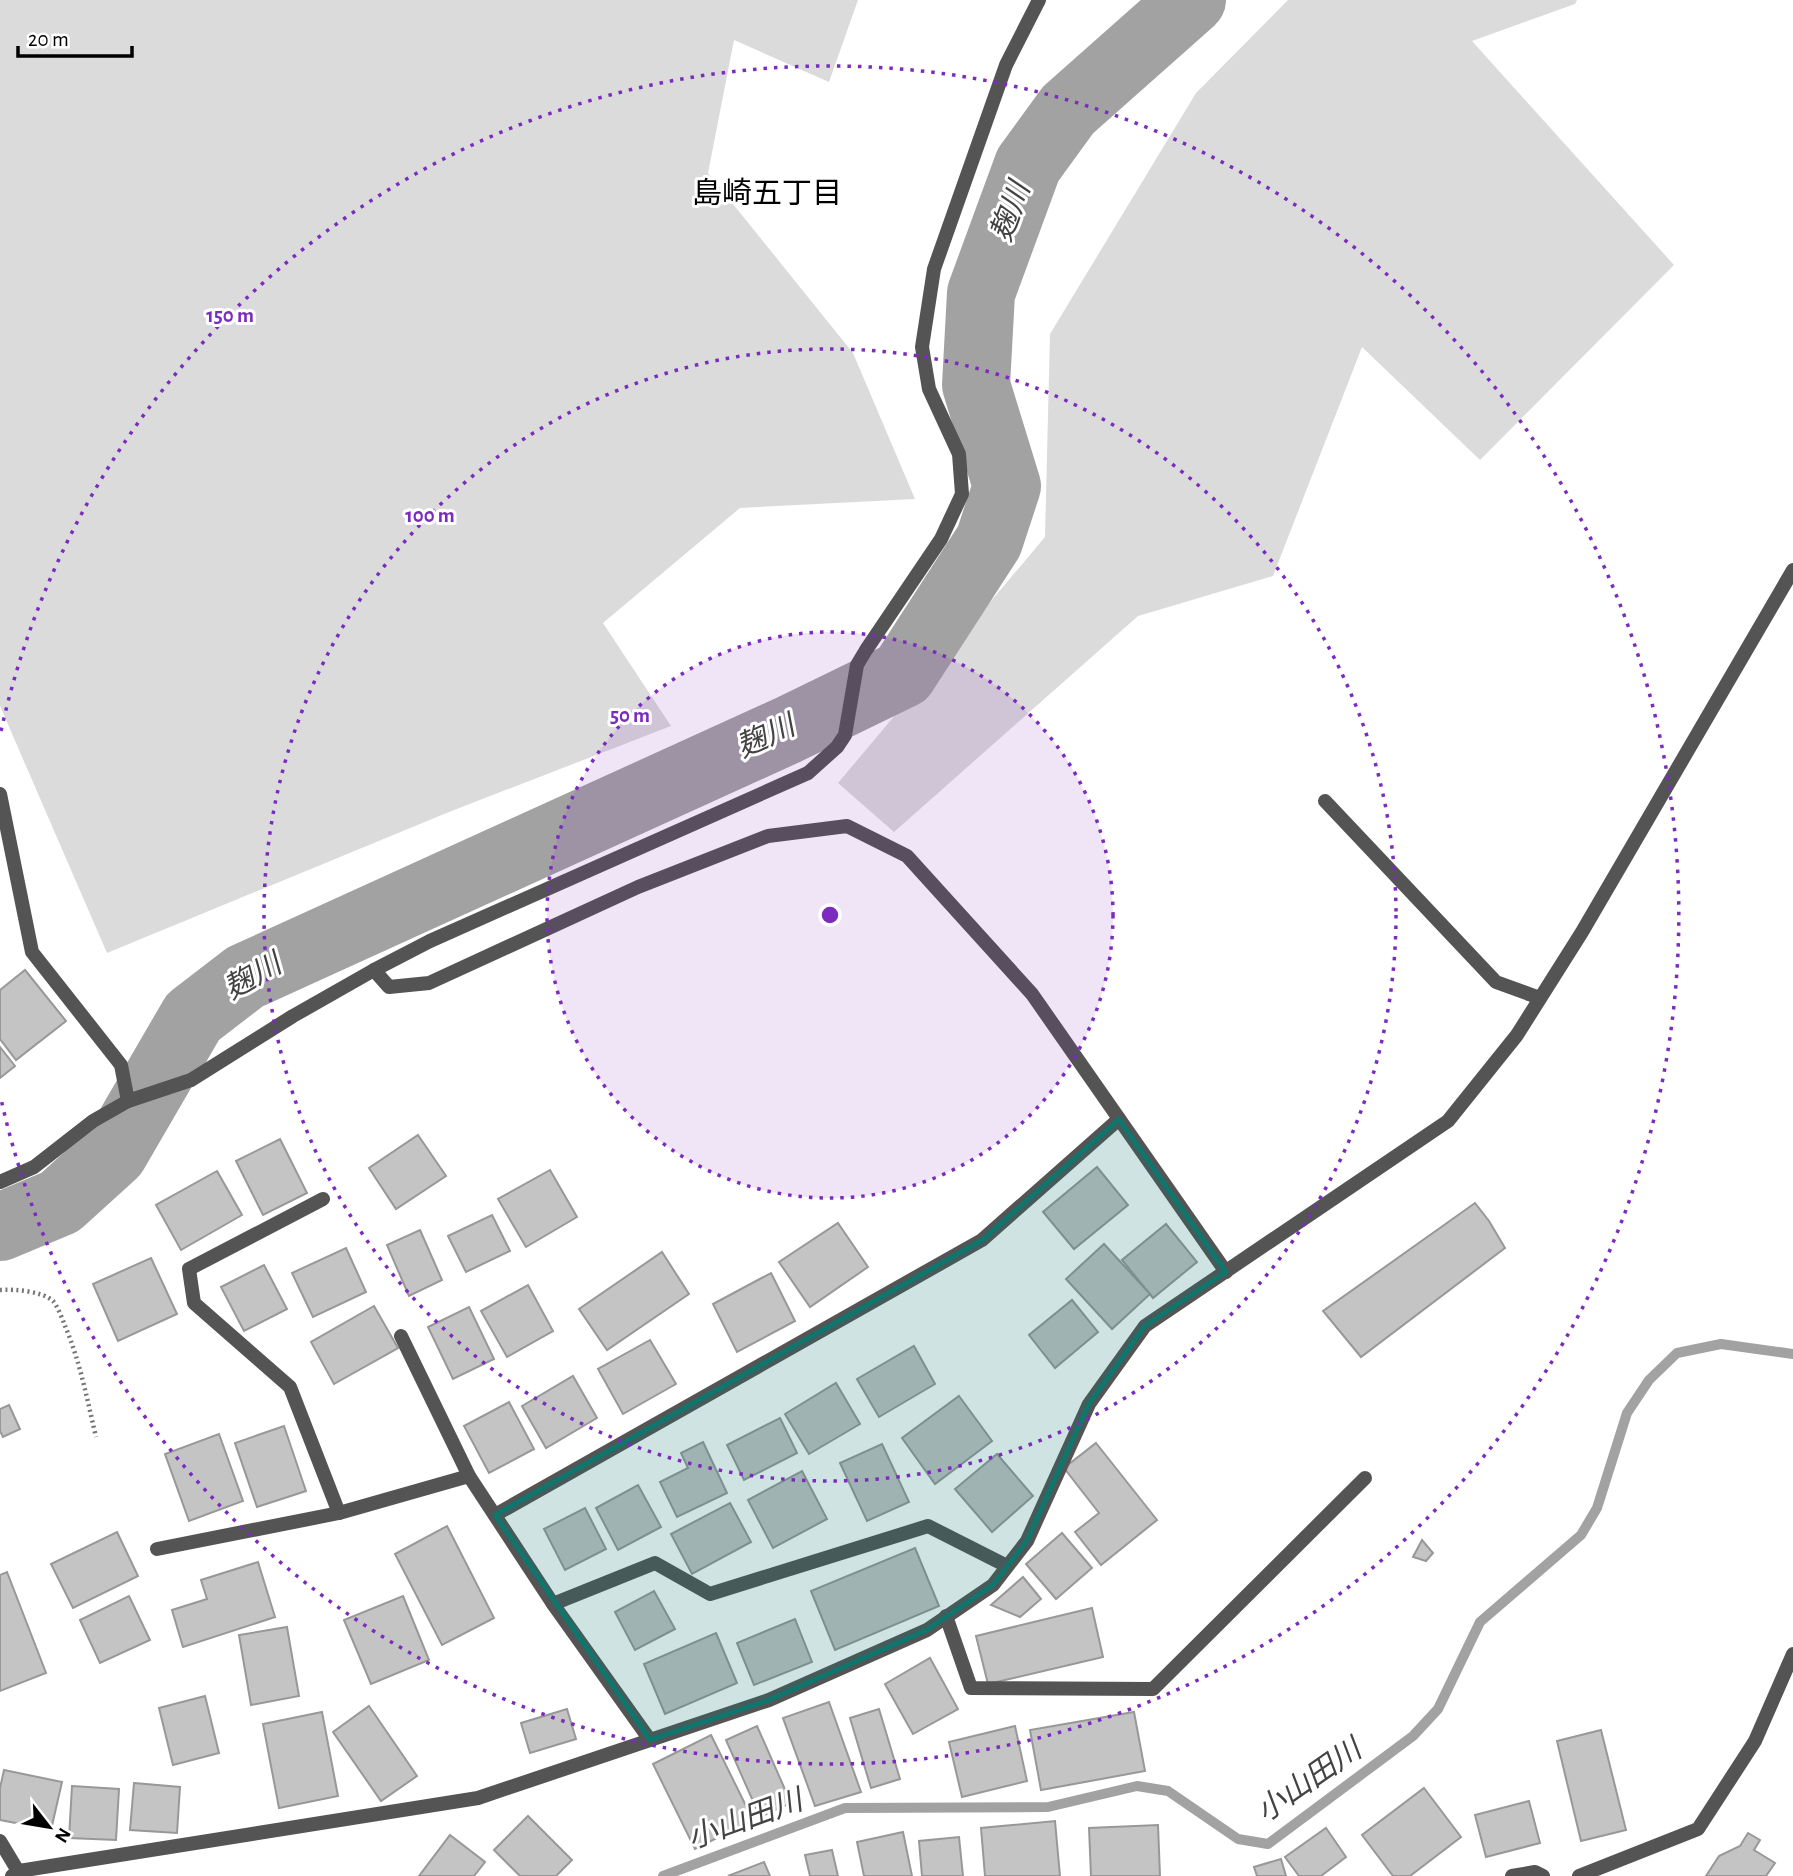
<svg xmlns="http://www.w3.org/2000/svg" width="1793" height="1876" font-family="'Alegreya Sans','Noto Sans JP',sans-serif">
<rect width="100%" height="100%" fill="#fff"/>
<!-- green -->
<g fill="#dbdbdb">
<polygon points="0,0 858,0 829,82 734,40 708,173 853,353 915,499 740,508 603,623 671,726 449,812 107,953 0,706"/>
<polygon points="1288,0 1577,0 1575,4 1472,41 1674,265 1480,460 1362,347 1273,576 1138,616 894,832 838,783 1045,537 1050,334 1196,93"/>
</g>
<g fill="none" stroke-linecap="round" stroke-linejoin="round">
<!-- stream -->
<polyline stroke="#a2a2a2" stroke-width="10" points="663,1876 845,1808 1048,1807 1137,1786 1168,1791 1238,1839 1268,1844 1413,1736 1438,1709 1480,1622 1581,1535 1597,1508 1627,1413 1649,1380 1677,1353 1721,1344 1793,1354"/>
<!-- river -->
<polyline stroke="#a2a2a2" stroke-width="68" points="0,1227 60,1202 114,1153 193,1017 245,977 788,730 903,674 989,541 1007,486 976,385 981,293 1028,165 1068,110 1192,0"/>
</g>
<!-- building -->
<g fill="#c4c4c4" stroke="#989898" stroke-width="2">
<polygon points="25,970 66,1021 16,1060 0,1039 0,990"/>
<polygon points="0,1047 15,1066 0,1078"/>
<polygon points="418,1135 446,1176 396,1209 369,1168"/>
<polygon points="280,1139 307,1193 263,1215 236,1161"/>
<polygon points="1097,1167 1128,1205 1074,1249 1043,1212"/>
<polygon points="550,1170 577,1217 526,1247 498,1199"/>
<polygon points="217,1171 242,1215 181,1250 156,1205"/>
<polygon points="1475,1203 1489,1221 1505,1248 1361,1357 1323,1311"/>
<polygon points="492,1215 510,1251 466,1272 448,1236"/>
<polygon points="838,1223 868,1267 810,1307 779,1262"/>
<polygon points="1166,1224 1197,1262 1153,1298 1122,1260"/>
<polygon points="420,1230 442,1280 409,1296 387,1245"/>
<polygon points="1104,1244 1150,1294 1112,1329 1066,1279"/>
<polygon points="346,1248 366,1292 313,1317 292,1273"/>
<polygon points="662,1252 689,1294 607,1350 579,1309"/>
<polygon points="151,1258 177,1314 118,1341 93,1284"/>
<polygon points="264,1265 287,1309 244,1331 221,1287"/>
<polygon points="771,1273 795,1321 737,1352 713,1304"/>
<polygon points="528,1285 553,1331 507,1357 481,1311"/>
<polygon points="1072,1300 1098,1332 1055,1368 1029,1335"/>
<polygon points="374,1306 398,1348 334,1384 311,1342"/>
<polygon points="469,1307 494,1359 453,1379 428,1327"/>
<polygon points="650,1340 676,1384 623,1414 598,1369"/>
<polygon points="914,1346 935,1384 879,1417 857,1379"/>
<polygon points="573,1376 597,1418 546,1448 522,1406"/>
<polygon points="836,1383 860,1424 809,1454 785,1414"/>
<polygon points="959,1396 992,1441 935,1484 902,1438"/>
<polygon points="509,1402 534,1449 489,1473 464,1426"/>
<polygon points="9,1405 20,1429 3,1437 0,1431 0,1409"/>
<polygon points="780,1418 797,1453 744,1480 727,1445"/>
<polygon points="284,1426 306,1491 257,1507 235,1443"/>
<polygon points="219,1434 243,1501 189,1521 165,1454"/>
<polygon points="703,1442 727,1493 677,1517 660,1482 688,1468 681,1453"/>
<polygon points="1096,1443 1157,1520 1101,1565 1075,1532 1099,1513 1064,1468"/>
<polygon points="882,1444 909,1502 867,1521 840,1463"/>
<polygon points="997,1454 1033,1496 992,1532 955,1489"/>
<polygon points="802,1471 827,1519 773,1548 748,1500"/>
<polygon points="638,1485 661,1527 618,1550 596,1508"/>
<polygon points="730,1503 751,1542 692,1574 671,1534"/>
<polygon points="585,1508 606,1549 565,1570 544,1529"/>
<polygon points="447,1526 494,1618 442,1645 395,1554"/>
<polygon points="117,1532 138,1576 73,1608 51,1564"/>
<polygon points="1062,1533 1092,1568 1056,1599 1026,1564"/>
<polygon points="1422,1540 1433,1553 1426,1561 1413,1557"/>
<polygon points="915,1548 939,1606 835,1650 811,1591"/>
<polygon points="258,1562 275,1617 183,1647 172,1610 207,1599 201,1580"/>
<polygon points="7,1572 46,1673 0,1691 0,1575"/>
<polygon points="1023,1577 1041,1599 1020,1617 991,1605"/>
<polygon points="654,1591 675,1629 635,1650 615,1612"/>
<polygon points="129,1596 150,1640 100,1663 80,1620"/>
<polygon points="403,1596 429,1660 371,1684 344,1620"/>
<polygon points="1092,1608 1103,1657 988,1684 976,1636"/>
<polygon points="795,1619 812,1662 754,1685 737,1643"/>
<polygon points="287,1627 299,1696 251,1705 239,1635"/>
<polygon points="716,1633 737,1683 665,1714 644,1664"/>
<polygon points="930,1658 958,1709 913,1734 885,1684"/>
<polygon points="205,1696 219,1753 173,1765 159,1708"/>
<polygon points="829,1702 861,1792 815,1806 783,1718"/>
<polygon points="369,1706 417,1776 381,1801 333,1732"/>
<polygon points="567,1709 576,1739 530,1753 521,1723"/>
<polygon points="879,1709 900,1779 871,1788 850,1718"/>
<polygon points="322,1712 338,1796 279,1808 263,1724"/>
<polygon points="1134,1712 1145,1771 1041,1790 1030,1730"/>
<polygon points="757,1726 791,1803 760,1817 726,1740"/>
<polygon points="1015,1726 1027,1781 962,1797 949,1742"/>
<polygon points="1601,1730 1626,1830 1581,1841 1557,1741"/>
<polygon points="711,1735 753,1820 695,1849 653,1764"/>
<polygon points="4,1770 62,1782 51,1830 0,1820 0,1788"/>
<polygon points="134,1783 180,1787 177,1833 130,1830"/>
<polygon points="72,1786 119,1789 116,1840 69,1838"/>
<polygon points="1424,1788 1461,1837 1410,1876 1393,1876 1362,1835"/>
<polygon points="1529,1801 1540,1843 1486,1857 1475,1815"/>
<polygon points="528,1816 572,1860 556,1876 520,1876 494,1850"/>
<polygon points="1055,1821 1060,1876 985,1876 981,1828"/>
<polygon points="1158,1825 1160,1876 1091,1876 1089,1828"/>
<polygon points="1326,1828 1346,1857 1321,1876 1299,1876 1285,1857"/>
<polygon points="903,1832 912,1876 864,1876 857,1842"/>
<polygon points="1748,1833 1760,1840 1754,1850 1775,1863 1766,1876 1706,1876 1719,1856 1740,1846"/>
<polygon points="450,1835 485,1862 474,1876 419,1876"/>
<polygon points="959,1837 963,1876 922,1876 919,1841"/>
<polygon points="832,1850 838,1876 810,1876 805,1855"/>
<polygon points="1281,1859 1286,1876 1257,1876 1254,1867"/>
<polygon points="764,1862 770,1876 728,1876"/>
</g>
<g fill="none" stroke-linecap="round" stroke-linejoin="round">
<!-- path -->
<path stroke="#767676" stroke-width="4.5" stroke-dasharray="2 3.5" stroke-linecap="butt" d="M 0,1290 C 14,1289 42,1291 53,1301 C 58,1307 62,1318 65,1326 C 80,1361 87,1399 96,1437"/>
<!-- lane -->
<polyline stroke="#545454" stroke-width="14" points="0,794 32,952 121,1065 128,1101"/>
<!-- street -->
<g stroke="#545454" stroke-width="14">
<polyline points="1325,801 1496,982 1540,998"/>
<polyline points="374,970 389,987 429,983 638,887 768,836 847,826 907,856 1032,994 1226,1272"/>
<polyline points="0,1182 34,1167 93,1121 128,1101 191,1080 293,1016 374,970 430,941 808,773 837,747 845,735 857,665 866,650 941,539 962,494 959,454 929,389 922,347 934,269 1006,65 1039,0"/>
<polyline points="323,1199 189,1269 194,1303 290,1387 339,1513"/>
<polyline points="401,1336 469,1476 553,1604 650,1740"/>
<polyline points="495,1515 982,1240 1119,1119"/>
<polyline points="157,1549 339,1513 469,1476"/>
<polyline points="553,1604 655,1563 710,1594 928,1526 1007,1566"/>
<polyline points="946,1616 971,1688 1153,1689 1365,1478"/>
<polyline points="0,1841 21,1876"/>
<polyline points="12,1876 19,1871 478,1798 769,1700 927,1630 993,1585 1027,1541 1089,1404 1145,1326 1448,1121 1517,1035 1582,932 1793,570"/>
<polyline points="1512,1876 1535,1872 1543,1876"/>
<polyline points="1579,1876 1698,1829 1755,1741 1793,1654"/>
</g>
</g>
<!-- marked area -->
<path fill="#0f766e" fill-opacity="0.2" stroke="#0f766e" stroke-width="5" stroke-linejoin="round" d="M 1119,1119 L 1226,1272 L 1145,1326 L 1089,1404 L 1027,1541 L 993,1585 L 927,1630 L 769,1700 L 650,1740 L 495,1515 L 982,1240 Z"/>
<!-- distance rings -->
<circle cx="830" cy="915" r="283" fill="#7b2cbf" fill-opacity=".12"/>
<g fill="none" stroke="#7b2cbf" stroke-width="3.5" stroke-dasharray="3.5 7">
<circle cx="830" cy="915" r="283"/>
<circle cx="830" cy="915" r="566"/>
<path d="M1 731A849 849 0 1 1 1 1099"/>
</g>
<g text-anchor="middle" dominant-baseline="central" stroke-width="6" stroke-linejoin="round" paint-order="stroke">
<!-- neighbourhood labels -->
<g font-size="30" fill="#000" stroke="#fff">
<text x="767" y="194">島崎五丁目</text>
</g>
<!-- water labels -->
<g font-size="30" font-style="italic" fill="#434343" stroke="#fff">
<text transform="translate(1011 212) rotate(-70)">麹川</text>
<text transform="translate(766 737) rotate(-25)">麹川</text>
<text transform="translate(253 977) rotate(-30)">麹川</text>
<text transform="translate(1309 1781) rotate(-35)">小山田川</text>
<text transform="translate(745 1820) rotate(-20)">小山田川</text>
</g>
</g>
<circle cx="830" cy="915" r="10" fill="#7b2cbf" stroke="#fff" stroke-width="3.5"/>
<g font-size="21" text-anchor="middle" font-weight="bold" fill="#7b2cbf" stroke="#fff" stroke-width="6" stroke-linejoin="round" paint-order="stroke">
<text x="230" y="322">150 m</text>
<text x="430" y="522">100 m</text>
<text x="630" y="722">50 m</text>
</g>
<!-- north arrow -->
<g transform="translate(49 1827) rotate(121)" stroke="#ffffff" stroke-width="5" paint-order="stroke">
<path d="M0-5L12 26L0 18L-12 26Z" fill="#000000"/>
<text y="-10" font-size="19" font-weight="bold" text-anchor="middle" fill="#000000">N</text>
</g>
<!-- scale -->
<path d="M18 46v10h114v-10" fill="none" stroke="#000000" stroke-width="3.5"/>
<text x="28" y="46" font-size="21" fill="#000000" stroke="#ffffff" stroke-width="5" paint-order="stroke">20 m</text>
</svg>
